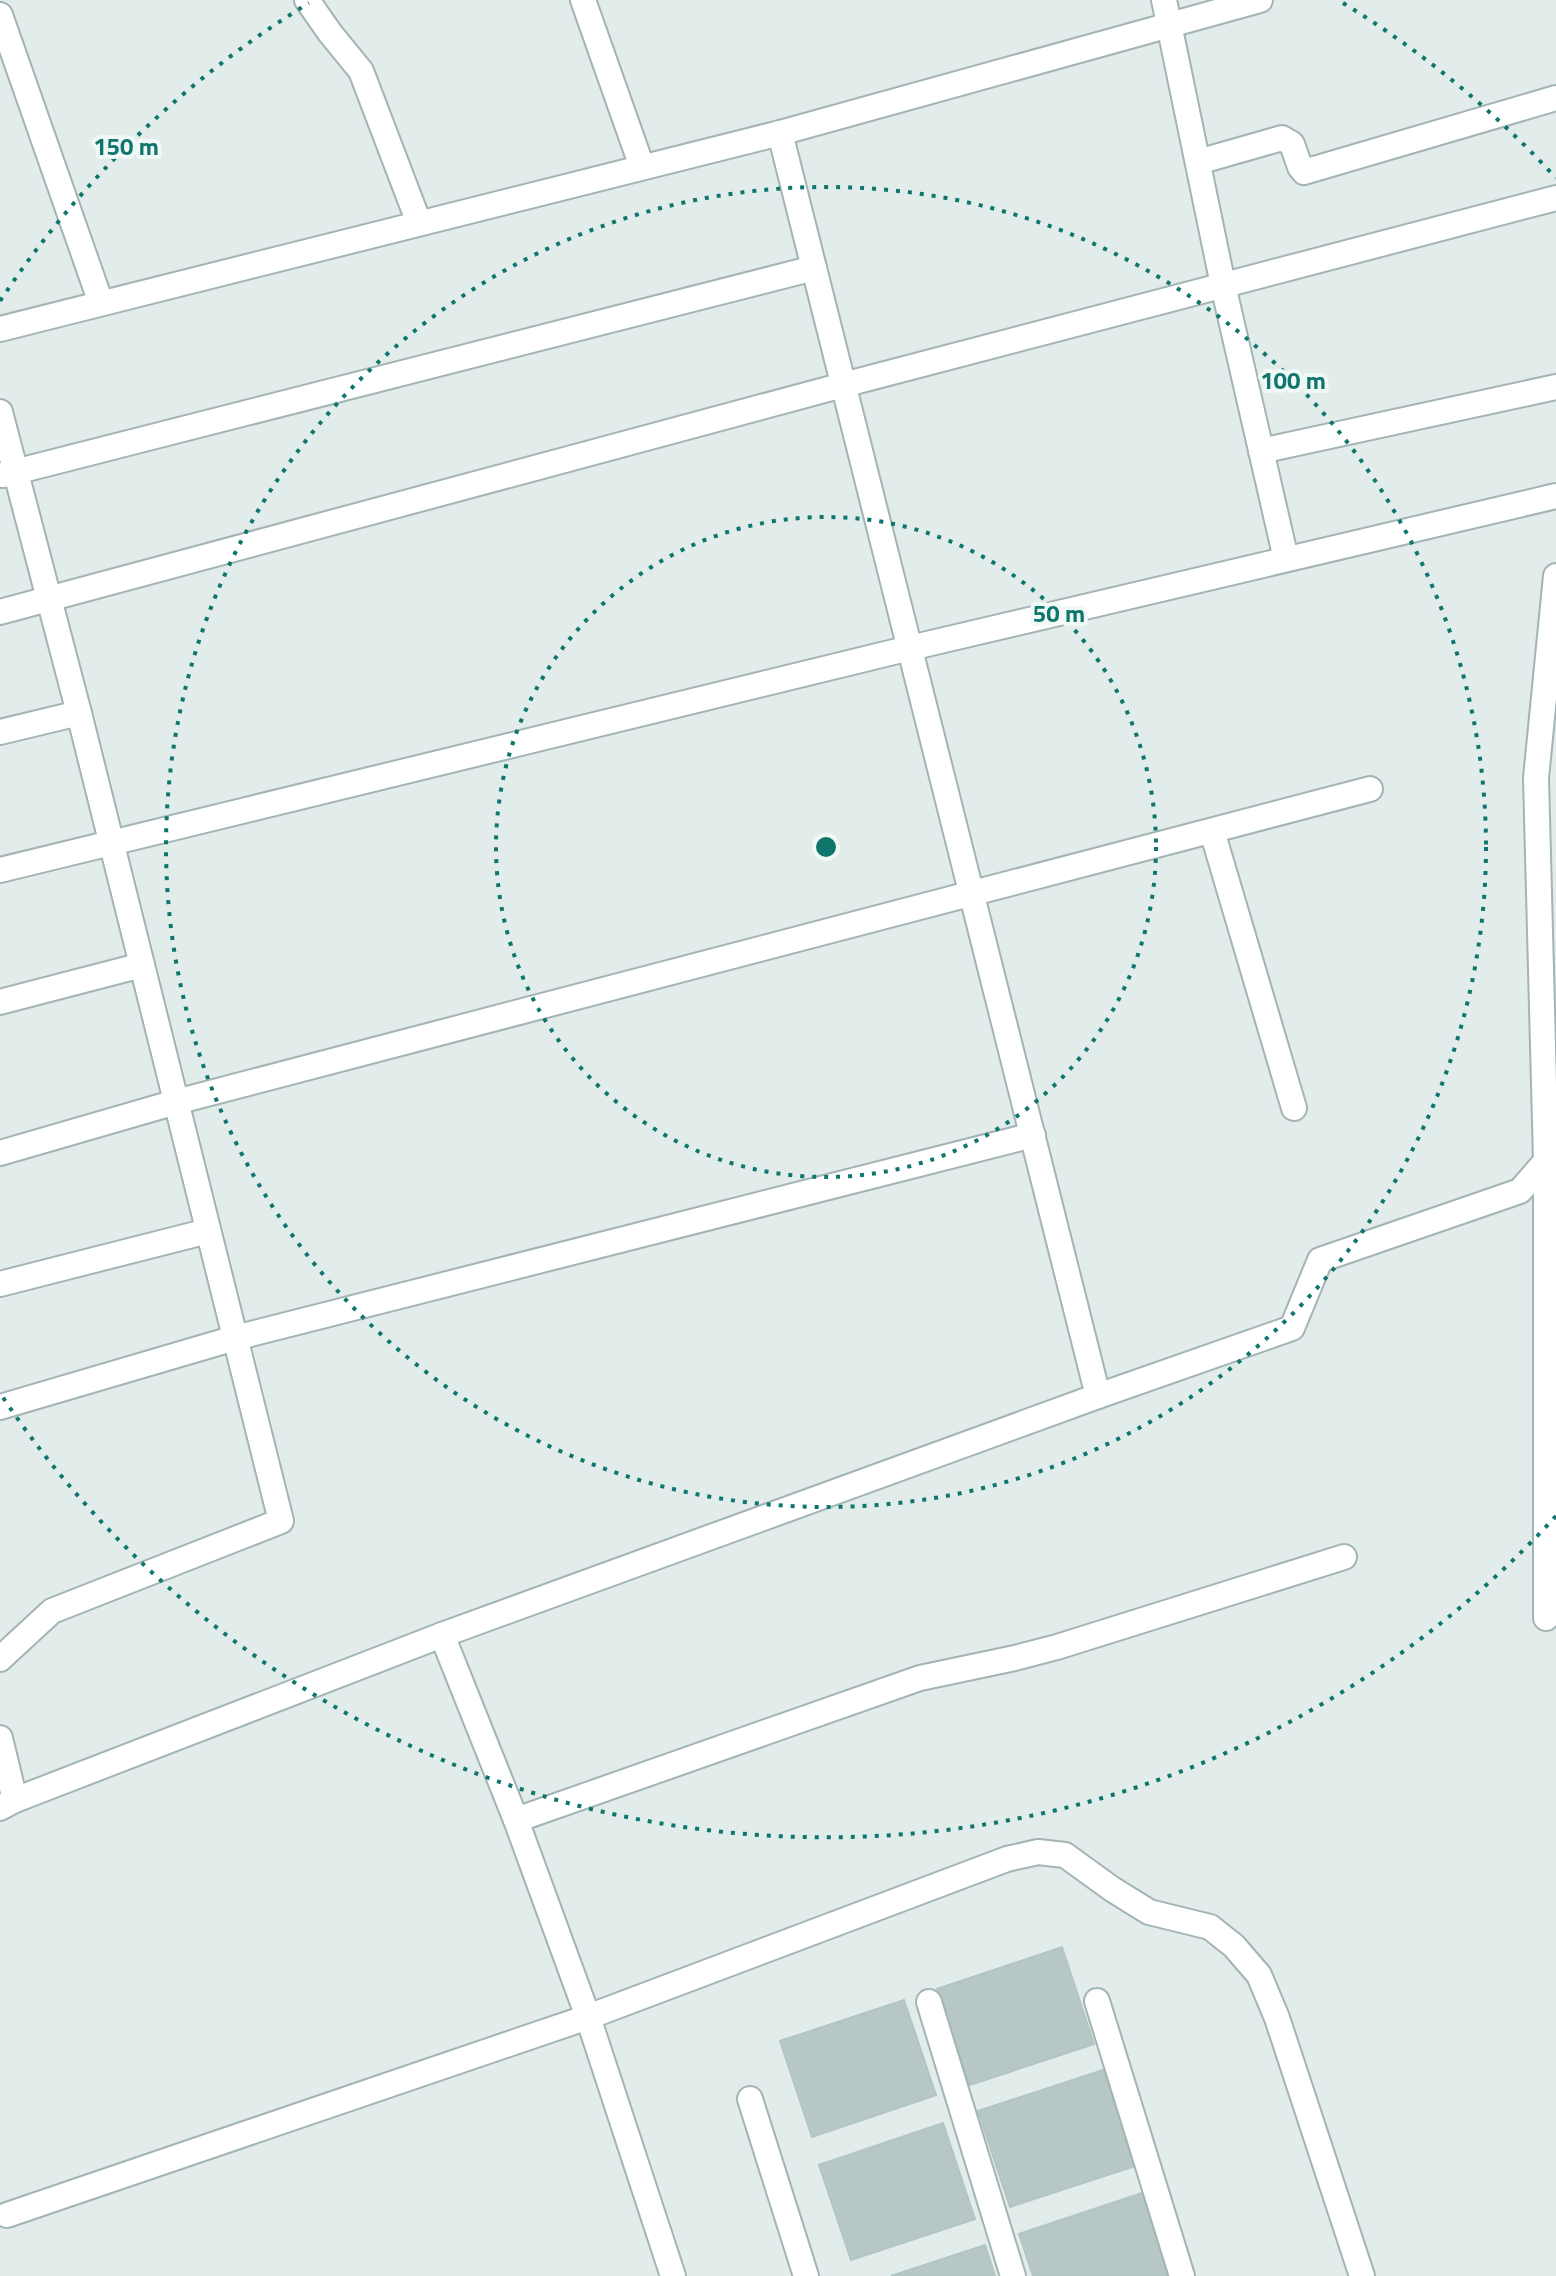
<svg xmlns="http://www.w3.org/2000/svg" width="1556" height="2276" font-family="'Titillium Web',sans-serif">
<rect width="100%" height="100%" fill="#e1eceb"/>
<!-- building -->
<g fill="#b6c7c5" stroke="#b3c6c4" stroke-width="2">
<polygon points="1062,1947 1094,2044 970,2085 937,1989"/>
<polygon points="904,2000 936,2095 812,2137 780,2041"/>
<polygon points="1103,2070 1135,2166 1010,2207 978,2111"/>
<polygon points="943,2123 975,2219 851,2260 819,2165"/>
<polygon points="1142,2193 1170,2276 1033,2276 1019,2234"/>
<polygon points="985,2245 995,2276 891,2276"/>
</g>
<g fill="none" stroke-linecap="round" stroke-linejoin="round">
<!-- minor casing -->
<g stroke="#a3b4b4" stroke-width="28">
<g id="minor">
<polyline points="307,0 330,33 361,71 419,223"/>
<polyline points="583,0 642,167"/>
<polyline points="1164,0 1223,285 1286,559"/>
<polyline points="0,15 101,303"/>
<polyline points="780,133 1098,1396"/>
<polyline points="1198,162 1282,138 1292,144 1300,167 1304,172 1556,98"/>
<polyline points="0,329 780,133 1260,0"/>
<polyline points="0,412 79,713 281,1521 52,1611 0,1659"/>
<polyline points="1261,451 1556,387"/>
<polyline points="3,475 814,268"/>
<polyline points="0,612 843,385 1556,198"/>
<polyline points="0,732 79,713"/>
<polyline points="1212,831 1294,1108"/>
<polyline points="0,870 910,648 1556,496"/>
<polyline points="0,1002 142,965"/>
<polyline points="0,1153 176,1102 1370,789"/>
<polyline points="0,1284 208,1231"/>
<polyline points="0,1407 235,1338 1033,1135"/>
<polyline points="1546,1618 1546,1161 1536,778 1556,576"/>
<polyline points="442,1635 516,1820 588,2017 673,2276"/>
<polyline points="0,1738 15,1800"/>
<polyline points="0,1808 15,1800 442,1635 1098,1396 1292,1328 1320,1260 1520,1191 1546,1161 1556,1157"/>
<polyline points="516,1820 920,1678 1015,1658 1057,1647 1344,1557"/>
<polyline points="1097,2001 1182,2276"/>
<polyline points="929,2002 1013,2276"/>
<polyline points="750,2099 806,2276"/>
<polyline points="7,2215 588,2017 1007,1859 1038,1852 1065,1855 1112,1889 1149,1912 1210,1927 1234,1946 1259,1975 1277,2018 1362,2276"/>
</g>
</g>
<!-- minor -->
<use href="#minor" stroke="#fff" stroke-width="24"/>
</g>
<!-- distance rings -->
<g fill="none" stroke="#0f766e" stroke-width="4" stroke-dasharray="4 8">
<circle cx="826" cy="847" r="330"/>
<circle cx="826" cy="847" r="660"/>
<path d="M1556 1516A990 990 0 0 1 0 1393M0 301A990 990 0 0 1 309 3M1343 3A990 990 0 0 1 1556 178"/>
</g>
<circle cx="826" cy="847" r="12" fill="#0f766e" stroke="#f1f9f7" stroke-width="4"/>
<g font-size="24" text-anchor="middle" font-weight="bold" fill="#0f766e" stroke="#f1f9f7" stroke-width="8" stroke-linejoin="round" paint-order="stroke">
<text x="126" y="155">150 m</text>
<text x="1293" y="389">100 m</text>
<text x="1059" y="622">50 m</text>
</g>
</svg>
